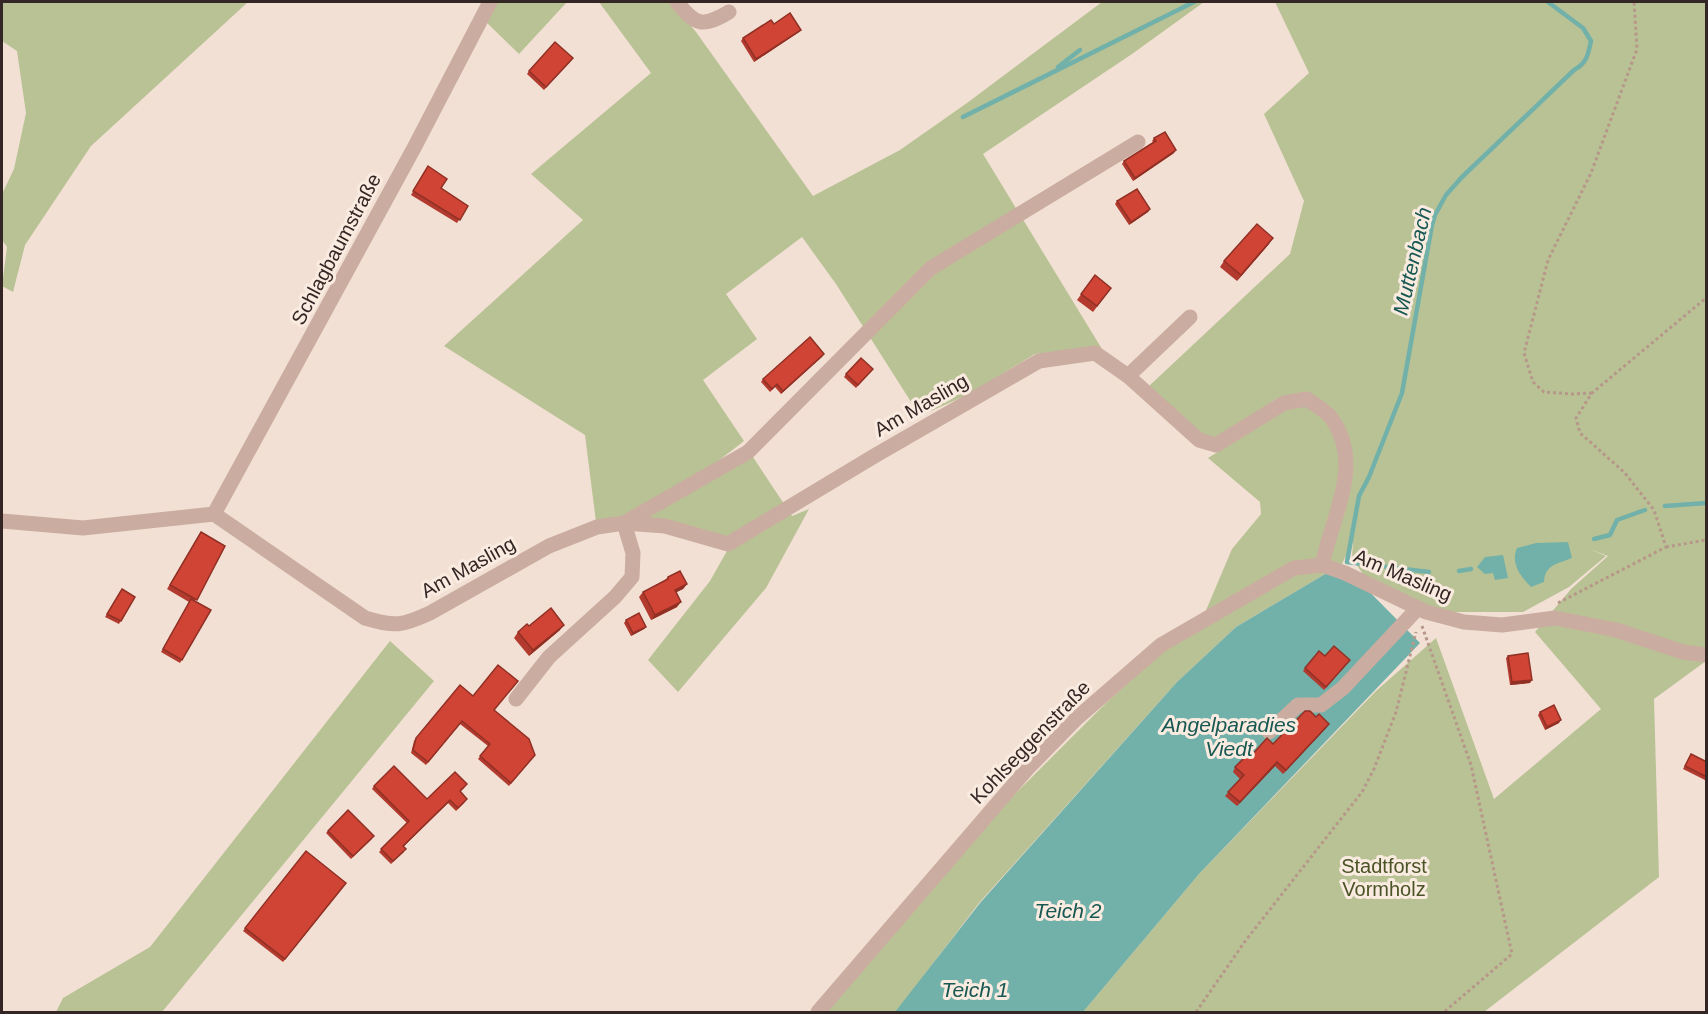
<svg xmlns="http://www.w3.org/2000/svg" width="1708" height="1014" font-family="Helvetica,sans-serif">
<rect width="100%" height="100%" fill="#f2e0d4"/>
<!-- green -->
<g fill="#b9c294">
<polygon points="2,2 248,2 91,146 25,245 13,292 2,286 7,247 2,240 2,194 14,169 26,113 17,51 2,41"/>
<polygon points="494,2 567,2 519,54 484,20"/>
<polygon points="599,2 672,2 696,32 813,196 900,150 967,103 1102,2 1204,2 1132,54 983,154 1105,354 1082,349 1035,354 969,394 920,416 836,284 802,237 726,294 757,339 703,380 744,441 713,465 634,514 596,522 585,435 444,346 583,220 531,174 651,73"/>
<polygon points="1275,2 1706,2 1706,661 1654,699 1659,877 1484,1012 1083,1012 1199,874 1376,691 1436,638 1494,799 1601,709 1535,632 1571,589 1608,556 1589,549 1606,556 1569,587 1523,612 1452,612 1428,606 1367,580 1352,558 1353,541 1342,564 1236,627 1177,682 979,903 896,1012 826,1012 998,811 1106,703 1204,615 1232,549 1261,514 1260,502 1208,458 1305,398 1276,399 1220,437 1206,438 1148,387 1290,254 1304,201 1264,114 1309,73"/>
<polygon points="751,454 792,516 809,509 766,588 678,692 648,660 710,581 732,542 646,518"/>
<polygon points="390,641 434,681 162,1012 56,1012 63,998 150,947"/>
</g>
<!-- water -->
<g fill="#72b1aa">
<path d="M 1568,542 L 1572,558 C 1558,564 1545,564 1544,582 L 1531,587 C 1521,577 1510,563 1517,548 L 1536,543 Z"/>
<polygon points="1503,555 1508,578 1495,580 1493,573 1485,574 1477,567 1485,557"/>
<polygon points="1342,564 1420,643 1199,874 1083,1012 895,1012 980,903 1177,682 1236,627"/>
</g>
<g fill="none" stroke-linecap="round" stroke-linejoin="round">
<!-- stream -->
<g stroke="#72b1aa" stroke-width="4.5">
<polyline points="1058,67 1080,50"/>
<polyline points="963,117 1194,2"/>
<polyline points="1665,506 1706,503"/>
<polyline points="1594,539 1610,535 1617,520 1645,510"/>
<polyline points="1459,571 1471,569"/>
<path d="M 1429,572 L 1347,562 L 1359,496 L 1369,477 L 1402,393 L 1432,225 L 1435,215 L 1446,195 L 1462,177 L 1574,70 C 1587,63 1588,55 1591,41 L 1583,28 L 1548,2"/>
</g>
<!-- path -->
<g stroke="#b6978a" stroke-width="3" stroke-dasharray="3 3" stroke-linecap="butt">
<polyline points="1592,393 1572,394 1544,392 1533,382 1524,353 1548,260 1591,173 1637,49 1634,2"/>
<polyline points="1666,547 1706,540"/>
<polyline points="1558,603 1666,547 1654,510 1624,472 1580,433 1576,418 1592,393 1706,298"/>
<polyline points="1422,626 1471,765 1512,954 1444,1012"/>
<polyline points="1196,1012 1246,940 1362,792 1374,769 1396,712 1416,632"/>
</g>
<!-- minor -->
<g stroke="#caada0" stroke-width="15">
<path d="M 677,2 C 695,25 702,28 729,12"/>
<polyline points="1128,376 1190,317"/>
<polyline points="214,514 414,148 490,2"/>
<path d="M 2,521 L 83,528 L 214,514 L 365,618 C 395,627 402,626 430,613 L 549,546 L 597,527 L 624,523 L 665,526 L 728,544 L 876,455 L 1039,361 L 1095,353 L 1128,376 L 1199,440 L 1216,445 L 1284,403 L 1307,399 C 1315,405 1327,411 1332,419 C 1364,464 1332,517 1322,565"/>
<polyline points="516,699 549,657 615,597 632,577 633,553 624,523 748,452 931,268 1138,142"/>
<polyline points="1269,732 1298,705 1321,705 1343,688 1418,608"/>
<polyline points="818,1012 1027,769 1077,718 1161,645 1294,568 1322,565 1345,573 1426,612 1464,622 1502,625 1555,618 1616,630 1683,652 1706,655"/>
</g>
</g>
<!-- wall -->
<g fill="#b23a2e">
<polygon points="799,32 754,62 741,41 743,38"/>
<polygon points="571,61 544,90 527,74 529,71"/>
<polygon points="1154,138 1174,153 1133,181 1122,164 1124,161 1153,142 1152,141"/>
<polygon points="428,166 441,188 468,206 457,223 411,195"/>
<polygon points="1117,201 1150,209 1148,212 1129,225 1115,204"/>
<polygon points="1269,244 1237,281 1220,267 1224,261"/>
<polygon points="1095,275 1111,288 1093,312 1077,300"/>
<polygon points="824,354 781,394 775,387 770,392 761,382 763,379"/>
<polygon points="871,371 856,388 844,377 846,374"/>
<polygon points="201,532 225,546 195,601 211,610 180,663 161,652 189,602 167,589"/>
<polygon points="668,577 687,584 683,589 676,592 677,607 651,620 639,597 643,592 665,580"/>
<polygon points="122,589 135,597 119,624 105,617"/>
<polygon points="626,620 646,627 644,629 631,636 624,623"/>
<polygon points="529,626 560,630 529,656 514,638 518,632"/>
<polygon points="1325,656 1350,660 1324,690 1303,671 1305,668"/>
<polygon points="1508,656 1530,683 1510,685 1506,658"/>
<polygon points="473,696 494,710 535,755 509,786 478,759 488,746 460,724 426,765 411,753 414,741 416,738"/>
<polygon points="1540,712 1559,723 1545,730 1538,715"/>
<polygon points="1326,728 1283,774 1275,766 1237,806 1225,796 1240,779 1233,772 1235,767 1250,757 1273,744"/>
<polygon points="1691,754 1707,762 1707,781 1683,769"/>
<polygon points="374,786 427,799 465,787 460,792 465,802 456,811 448,803 404,846 404,852 391,864 379,852 407,823 372,789"/>
<polygon points="328,831 372,839 351,859 326,833"/>
<polygon points="306,851 346,883 283,962 243,931"/>
</g>
<!-- shaded-wall -->
<g fill="#913025">
<polygon points="801,30 799,32 754,62 756,59"/>
<polygon points="1176,150 1174,153 1133,181 1135,178"/>
<polygon points="1150,209 1148,212 1129,225 1131,222"/>
<polygon points="1273,238 1269,244 1237,281 1241,275"/>
<polygon points="824,354 822,357 781,394 783,391"/>
<polygon points="687,584 683,589 671,595 675,590"/>
<polygon points="681,602 677,607 651,620 655,615"/>
<polygon points="564,625 560,630 529,656 533,650"/>
<polygon points="646,627 644,629 631,636 633,633"/>
<polygon points="1532,680 1530,683 1510,685 1512,682"/>
<polygon points="1561,720 1559,723 1545,730 1547,727"/>
<polygon points="1329,724 1326,728 1283,774 1286,770"/>
<polygon points="1277,762 1275,766 1237,806 1240,802"/>
<polygon points="450,800 448,803 401,849 403,846"/>
</g>
<!-- building -->
<g fill="#cf4435" stroke="#913025" stroke-width="1.5">
<polygon points="790,13 801,30 756,59 743,38 771,20 774,24"/>
<polygon points="555,42 573,58 546,87 529,71"/>
<polygon points="1165,132 1176,150 1135,178 1124,161 1156,141 1154,138"/>
<polygon points="428,166 447,179 441,188 468,206 460,220 413,191"/>
<polygon points="1137,189 1150,209 1131,222 1117,201"/>
<polygon points="1257,224 1273,238 1241,275 1224,261"/>
<polygon points="1095,275 1111,288 1097,306 1081,294"/>
<polygon points="810,337 824,354 783,391 777,384 772,389 763,379"/>
<polygon points="861,358 873,369 858,385 846,374"/>
<polygon points="201,532 225,546 197,600 170,585"/>
<polygon points="680,571 687,584 675,590 681,602 655,615 643,592 668,579 668,577"/>
<polygon points="122,589 135,597 121,621 107,614"/>
<polygon points="191,599 211,610 182,660 163,649"/>
<polygon points="551,608 564,625 533,650 518,632 527,624 529,626"/>
<polygon points="639,613 646,627 633,633 626,620"/>
<polygon points="1334,646 1350,660 1326,687 1305,668 1319,651 1325,656"/>
<polygon points="1528,653 1532,680 1512,682 1508,656"/>
<polygon points="498,665 518,681 494,710 529,739 535,755 511,783 480,756 490,744 462,721 428,762 413,750 416,738 460,685 473,696"/>
<polygon points="1554,705 1561,720 1547,727 1540,712"/>
<polygon points="1305,711 1310,711 1316,717 1319,714 1329,724 1286,770 1277,762 1240,802 1228,792 1244,775 1235,767 1247,755 1250,757 1267,738 1273,744"/>
<polygon points="1691,754 1707,762 1707,777 1685,766"/>
<polygon points="394,766 427,799 455,772 467,784 460,791 467,799 458,808 450,800 403,846 406,849 393,861 381,849 409,821 374,786"/>
<polygon points="348,810 374,836 353,856 328,831"/>
<polygon points="306,851 346,883 285,959 245,928"/>
</g>
<g text-anchor="middle" dominant-baseline="central" stroke-width="6" stroke-linejoin="round" paint-order="stroke">
<!-- street labels -->
<g font-size="20" fill="#342624" stroke="#faebe1">
<text transform="translate(336 249) rotate(-62)">Schlagbaumstraße</text>
<text transform="translate(921 405) rotate(-30)">Am Masling</text>
<text transform="translate(468 567) rotate(-29)">Am Masling</text>
<text transform="translate(1403 575) rotate(23)">Am Masling</text>
<text transform="translate(1030 742) rotate(-46)">Kohlseggenstraße</text>
</g>
<!-- park labels -->
<g font-size="20" fill="#4a5426" stroke="#faebe1">
<text x="1384" y="866">Stadtforst<tspan x="1384" dy="23">Vormholz</tspan></text>
</g>
<!-- water labels -->
<g font-size="21" font-style="italic" fill="#175852" stroke="#faebe1">
<text transform="translate(1412 261) rotate(-77)">Muttenbach</text>
<text x="1229" y="724">Angelparadies<tspan x="1229" dy="24">Viedt</tspan></text>
<text x="1068" y="910">Teich 2</text>
<text x="975" y="989">Teich 1</text>
</g>
</g>
<!-- border -->
<rect width="1708" height="1014" fill="none" stroke="#342624" stroke-width="6"/>
</svg>
